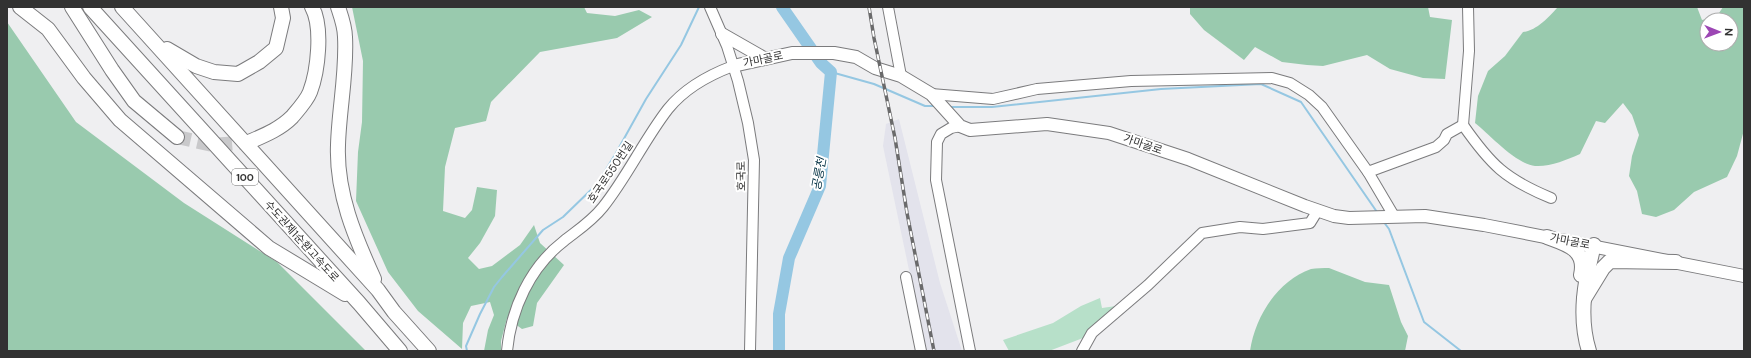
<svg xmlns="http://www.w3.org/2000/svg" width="1751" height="358" font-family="'DM Sans','Noto Sans KR',sans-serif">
<rect width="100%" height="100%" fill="#efeff1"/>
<!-- built -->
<polygon fill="#e3e3ec" points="899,119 940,283 962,351 926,351 883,146 886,124"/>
<!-- green -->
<polygon fill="#b7e0c9" points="1100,298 1102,308 1116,306 1103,317 1083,338 1049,351 1009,351 1003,340 1053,323 1081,306"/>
<!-- forest -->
<g fill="#99caae" fill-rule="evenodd">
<polygon points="352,7 584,7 587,13 615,16 639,10 652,17 617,38 540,52 491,102 486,121 455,128 445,167 443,211 465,218 472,210 477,187 497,190 495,216 480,243 468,258 479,269 492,266 520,245 534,225 540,243 564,265 537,303 533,326 522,329 507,318 501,341 501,351 484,351 488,330 494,315 490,302 471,306 463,323 462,349 418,311 388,272 356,201 358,152 362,122 363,61"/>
<polygon points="1190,7 1428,7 1430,17 1452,20 1445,79 1423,78 1390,69 1367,55 1323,66 1307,65 1282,62 1255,47 1244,60 1204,30 1190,14"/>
<path d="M 1558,7 L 1697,7 L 1702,20 L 1717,16 L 1723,7 L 1744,7 L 1744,130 L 1737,156 L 1727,177 L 1694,192 L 1674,210 L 1656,217 L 1642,214 L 1637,191 L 1629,176 L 1632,156 L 1639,135 L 1632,115 L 1623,103 L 1605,123 L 1596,121 L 1580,154 C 1566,160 1550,167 1535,166 C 1516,164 1490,135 1475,123 L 1478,96 L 1488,71 L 1505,56 L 1523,32 C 1536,31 1549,17 1558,7 ZM 1707,20 L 1731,20 L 1731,44 L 1707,44 Z"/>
<polygon points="7,22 76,122 184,203 277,262 366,351 7,351"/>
<path d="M 1329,268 L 1365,282 L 1389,285 L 1401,322 L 1408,336 L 1405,351 L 1250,351 C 1255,317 1277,281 1311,269 C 1316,268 1323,268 1329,268 Z"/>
</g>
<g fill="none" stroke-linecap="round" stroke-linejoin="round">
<!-- stream -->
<g stroke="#95c7e2" stroke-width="2">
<polyline points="831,72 874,84 925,106 936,106"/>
<polyline points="949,107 992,107 1161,89 1261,84 1301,102 1377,212"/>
<polyline points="1383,221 1389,229 1424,322 1461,351"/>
<polyline points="467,351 466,346 480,314 494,287 502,277 543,230 563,217 597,184 616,153 646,99 681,45 699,7"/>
</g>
<!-- river -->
<polyline stroke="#95c7e2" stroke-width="12" points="779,351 779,314 789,258 820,186 831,72 821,63 782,7"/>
<!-- highway-tunnel -->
<polyline stroke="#c9c9cb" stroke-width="14" stroke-dasharray="14 7" stroke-linecap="butt" points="177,137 213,145 249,142"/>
<!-- minor casing -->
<g stroke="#7b7b7d" stroke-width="12">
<g id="minor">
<polyline points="710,7 727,46 738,81 748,123 754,160 750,351"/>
<polyline points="888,7 901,76"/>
<polyline points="931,94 993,99 1037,89 1131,81 1272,78 1290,83 1309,95 1322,107 1368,172 1394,216"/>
<polyline points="1463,125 1469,51 1468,7"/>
<polyline points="960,126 951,128 941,134 937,142 936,180 970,351"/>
<path d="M 1368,172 L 1436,147 L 1444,140 L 1447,134 L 1463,125 C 1491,165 1505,179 1551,198"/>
<polyline points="906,277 921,351"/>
<path d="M 507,351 C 511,309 530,267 564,241 C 578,230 592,221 603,207 C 627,177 644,140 668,109 C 685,88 709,75 733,66"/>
<polyline points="1082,351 1092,333 1148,285 1202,233 1240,227 1263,229 1310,223 1318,210"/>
</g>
</g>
<!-- major casing -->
<g stroke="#7b7b7d" stroke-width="14">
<g id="major">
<polyline points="722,34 764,58"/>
<polyline points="733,66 792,53 834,53 856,57 875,68 901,76 931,94 960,126 970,130 1047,124 1109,133 1188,159 1305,206 1334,216 1349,218 1425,216 1484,225 1744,276"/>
</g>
</g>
<!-- highway casing -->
<g stroke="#7b7b7d" stroke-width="16">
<g id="highway">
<polyline points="20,7 48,29 84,78 120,120 269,248 345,294"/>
<polyline points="72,7 112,70 134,101 177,137"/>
<polyline points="90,7 359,303 400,351"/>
<polyline points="122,7 378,290 394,312 429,351"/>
<path d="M 338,7 C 341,16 345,27 345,37 C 347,73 339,109 338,145 C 336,193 355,237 374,279"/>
<polyline points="167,49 196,66 214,72 238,74 259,62 276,48 283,18 281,7"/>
<path d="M 249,142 C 265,135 280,129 292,117 C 298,110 307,100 310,92 C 318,71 323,27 312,7"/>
<path d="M 1547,237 C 1566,244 1587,249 1581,275"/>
<polyline points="1584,299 1603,268 1610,261 1676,262"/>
<path d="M 1589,351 C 1578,316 1585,280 1594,245"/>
</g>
</g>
<!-- minor -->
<use href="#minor" stroke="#fff" stroke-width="10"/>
<!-- major -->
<use href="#major" stroke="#fff" stroke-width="12"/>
<!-- highway -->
<use href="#highway" stroke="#fff" stroke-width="14"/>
<!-- rail casing -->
<g stroke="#6a6a6b" stroke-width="3.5">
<polyline id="rail" points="869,7 874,38 895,138 907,213 934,351"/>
</g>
<!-- rail -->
<use href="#rail" stroke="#fff" stroke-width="2" stroke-dasharray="6" stroke-linecap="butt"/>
</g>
<g text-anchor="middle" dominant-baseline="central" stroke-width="4" stroke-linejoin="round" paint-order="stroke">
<!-- shield labels -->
<rect fill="#fff" stroke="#707070" stroke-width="1" x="232" y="169" width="26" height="16" rx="3"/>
<g font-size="10" font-weight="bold" fill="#323232">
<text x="245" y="177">100</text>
</g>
<!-- street labels -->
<g font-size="11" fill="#323232" stroke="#fff">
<text transform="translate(763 59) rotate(-12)">가마골로</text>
<text transform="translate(1143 144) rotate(19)">가마골로</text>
<text transform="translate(610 172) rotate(-56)">호국로550번길</text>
<text transform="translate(741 176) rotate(-91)">호국로</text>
<text transform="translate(302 241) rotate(48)">수도권제1순환고속도로</text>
<text transform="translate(1570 241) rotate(11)">가마골로</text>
</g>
<!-- water labels -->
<g font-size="12" font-style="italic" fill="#012f41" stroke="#fff">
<text transform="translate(819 174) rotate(-80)">공릉천</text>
</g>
</g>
<!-- border -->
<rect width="1751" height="358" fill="none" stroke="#323232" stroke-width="16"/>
<!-- north arrow -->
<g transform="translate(1719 32) rotate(91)"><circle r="19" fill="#ffffff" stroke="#adadad"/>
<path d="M0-3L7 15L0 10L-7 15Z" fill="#9c46b4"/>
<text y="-6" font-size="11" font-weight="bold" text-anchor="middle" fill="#323232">N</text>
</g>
</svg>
